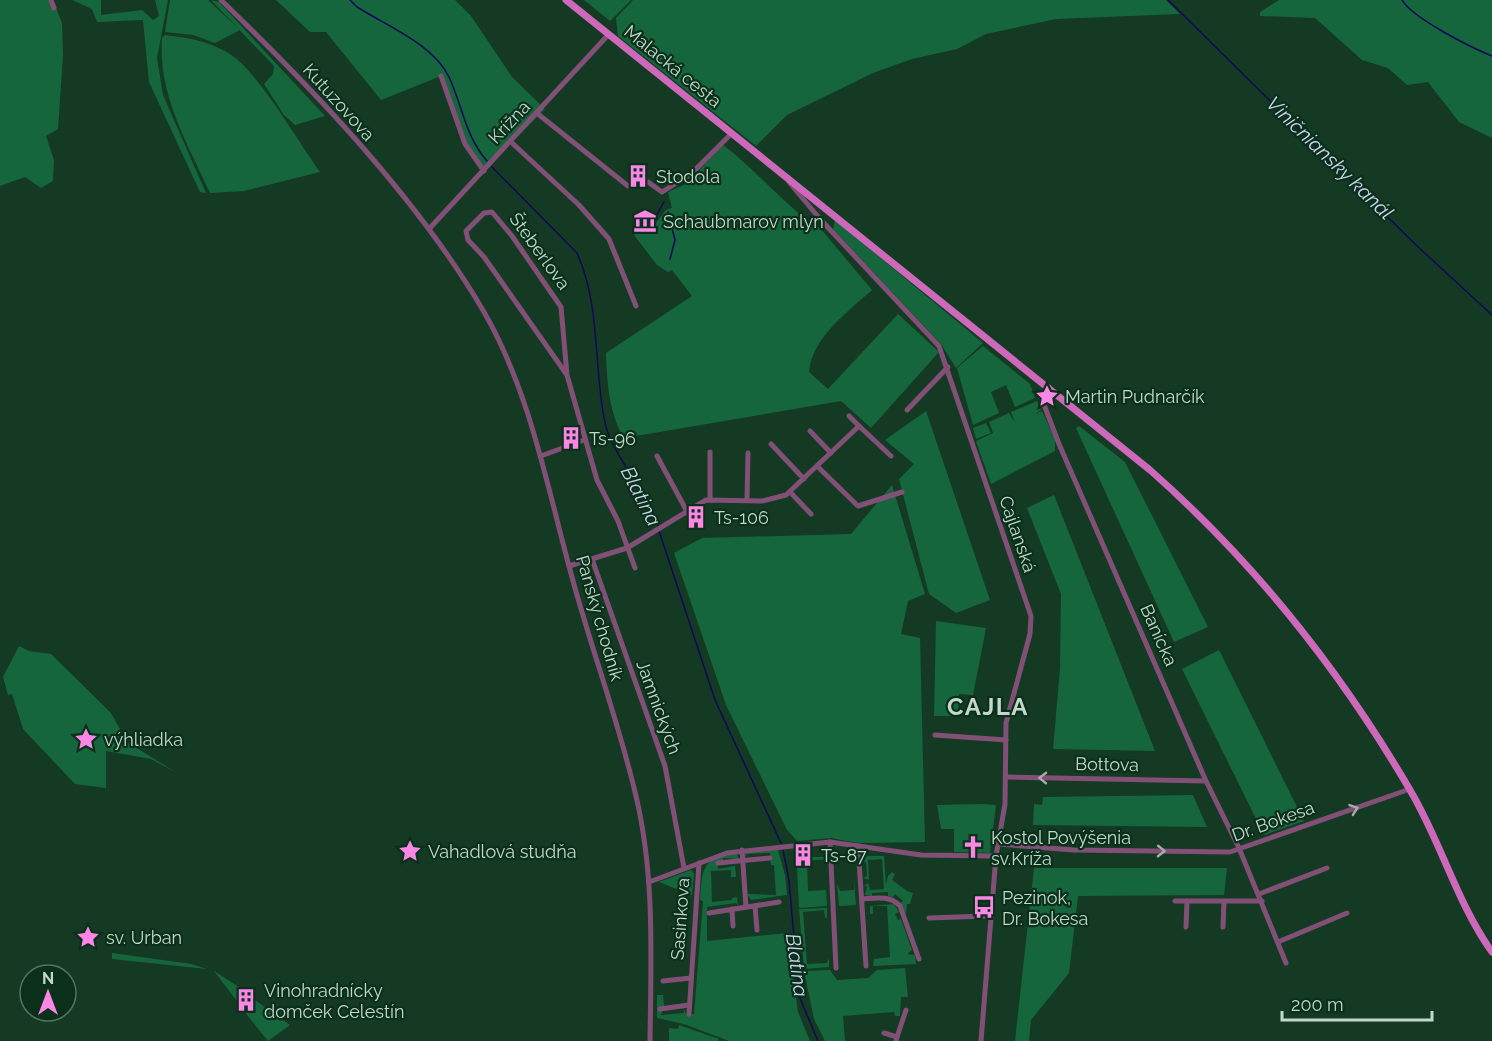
<svg xmlns="http://www.w3.org/2000/svg" width="1492" height="1041" font-family="Raleway,sans-serif">
<rect width="100%" height="100%" fill="#153a24"/>
<!-- green -->
<g fill="#15663c">
<polygon points="0,0 53,0 62,23 63,55 58,129 46,136 54,160 53,181 41,188 25,177 0,186"/>
<polygon points="72,0 101,0 101,15 142,10 153,20 159,16 155,0 168,0 157,58 163,95 206,193 200,192 149,82 143,20 97,22 92,9"/>
<polygon points="170,0 208,0 240,30 215,43 193,35 165,32"/>
<polygon points="211,0 219,2 325,116 295,125 284,115 264,84 273,74 274,66"/>
<polygon points="276,0 455,0 471,16 512,77 545,109 484,171 465,144 441,76 381,100 326,32 310,32"/>
<polygon points="584,0 631,0 610,21"/>
<polygon points="633,0 1166,0 1180,14 1056,19 986,34 957,49 912,59 873,73 787,115 756,146 618,36 616,18"/>
<polygon points="1279,0 1492,0 1492,138 1459,122 1428,82 1407,85 1388,68 1362,60 1315,18 1260,16 1260,12"/>
<path d="M 165,35 C 190,38 214,42 234,57 C 261,77 299,143 320,172 L 244,191 L 210,193 C 187,142 158,95 162,38 Z"/>
<path d="M 723,145 C 756,169 787,209 820,228 L 872,290 C 849,311 812,337 809,372 L 828,389 L 898,314 L 939,352 L 871,428 L 841,401 L 624,438 C 609,413 607,383 606,353 L 692,296 L 672,270 L 668,272 L 657,265 L 634,235 L 646,225 L 651,229 L 666,210 L 672,208 L 668,192 L 686,184 Z"/>
<polygon points="835,220 983,343 956,368 941,344 833,229"/>
<polygon points="983,346 1030,384 1035,398 1015,407 1006,385 991,392 999,413 973,425 957,368"/>
<polygon points="1037,401 1041,410 1035,414 1042,411 1055,439 1055,451 991,484 976,441 993,433 989,422 1009,413 1015,423 1011,412"/>
<polygon points="926,411 990,600 956,613 929,594 899,479 914,464 885,440"/>
<polygon points="986,423 991,433 976,439 973,428"/>
<polygon points="1079,426 1125,462 1208,627 1174,642 1076,428"/>
<polygon points="892,485 925,594 908,601 901,634 920,638 925,842 858,843 831,838 797,841 787,830 726,705 674,553 702,538 851,534"/>
<polygon points="1054,495 1155,751 1053,749 1060,669 1061,594 1027,508"/>
<polygon points="936,621 986,628 973,695 959,694 958,716 934,716"/>
<polygon points="19,646 29,651 51,654 111,713 127,742 177,773 151,759 106,751 106,788 75,784 23,729 12,694 8,695 3,677"/>
<polygon points="1219,650 1304,821 1264,835 1182,669"/>
<polygon points="1193,795 1207,827 1033,825 1034,804 1042,805 1043,797"/>
<polygon points="982,804 996,805 990,853 954,852 954,829 941,829 937,805"/>
<polygon points="796,848 801,848 802,857 826,857 828,859 807,861 808,891 826,890 827,906 799,908"/>
<polygon points="778,850 785,875 787,895 751,900 747,894 776,895 774,865 771,865 770,853 747,854 746,857 745,855 746,853"/>
<path d="M 737,854 L 739,859 L 738,859 L 723,858 L 723,862 L 717,863 L 718,869 L 735,866 L 736,877 L 731,877 L 731,870 L 711,871 L 712,902 L 732,900 L 732,898 L 737,897 L 738,906 L 736,903 L 707,907 L 707,941 L 787,933 L 798,1012 L 810,1041 L 729,1041 L 684,1024 L 657,1018 L 657,995 L 663,995 L 664,1006 L 661,1015 L 684,1013 L 684,1009 L 686,1014 L 694,1014 L 703,901 L 700,900 C 702,870 701,857 737,854 Z"/>
<polygon points="867,856 884,856 886,885 888,876 892,872 895,874 892,880 907,891 913,893 910,904 907,904 906,914 900,903 903,901 895,894 893,897 888,896 888,892 872,893 872,896 865,895 867,886 864,886 868,883 870,890 884,889 882,859 868,860 869,880 863,878 867,876 866,862 862,861"/>
<polygon points="1034,868 1227,868 1224,895 1078,896 1069,973 1031,1020 1029,1041 1015,1041"/>
<polygon points="691,870 694,874 692,895 659,882"/>
<polygon points="854,882 856,905 839,906 837,883 840,891 854,890"/>
<polygon points="894,904 899,912 895,914 898,920 901,919 912,950 907,954 915,955 916,964 873,966 874,959 890,957 887,906 873,906 873,914 870,914 870,906"/>
<polygon points="827,908 827,918 825,918 824,910 803,912 807,964 827,963 829,958 829,967 804,969 799,909"/>
<polygon points="112,953 191,964 207,969 112,959"/>
<polygon points="905,968 908,997 901,997 900,1016 895,1016 894,1012 843,1016 845,1041 825,1041 814,1019 804,971 830,970 837,980 868,978 877,970"/>
<polygon points="214,971 248,993 237,1001"/>
<polygon points="255,1000 290,1025 268,1041 243,1010"/>
<polygon points="679,1025 719,1039 718,1041 669,1041 669,1028 678,1029"/>
</g>
<g fill="none" stroke-linecap="round" stroke-linejoin="round">
<!-- stream -->
<g stroke="#120758" stroke-width="1.5">
<path d="M 350,0 L 357,7 C 387,26 433,44 449,77 C 463,107 465,136 487,161"/>
<polyline points="1168,0 1416,245 1492,315"/>
<path d="M 1402,0 C 1412,18 1472,48 1492,56"/>
<path d="M 492,167 L 577,253 C 595,293 595,336 599,379 C 601,396 602,417 608,433 C 621,466 647,493 658,526"/>
<polyline points="668,212 675,240 670,259"/>
<polyline points="656,216 664,202"/>
<polyline points="659,531 715,700 781,843"/>
<polyline points="783,850 789,880 799,996 818,1041"/>
</g>
<!-- minor -->
<g stroke="#825077" stroke-width="5">
<polyline points="51,0 54,8"/>
<path d="M 221,0 C 314,90 419,200 484,312 C 529,390 546,481 569,566 C 589,643 618,719 636,796 C 655,876 651,959 650,1041"/>
<polyline points="441,76 465,144 484,171"/>
<polyline points="538,114 628,186"/>
<polyline points="511,142 579,205 609,239 636,306"/>
<polyline points="648,182 662,192 691,174 732,133"/>
<polyline points="789,182 820,219 939,346 1031,616 1030,634 1006,723 1005,804 996,856 981,1041"/>
<polyline points="429,229 609,34"/>
<polyline points="567,375 561,307 512,236 492,212 484,213 466,231 468,240 484,257 567,375 597,480 618,521 635,568"/>
<polyline points="1049,387 1041,397 1059,444 1206,781 1239,848 1286,963"/>
<polyline points="907,410 948,367"/>
<polyline points="849,416 859,426"/>
<polyline points="810,431 831,453"/>
<polyline points="771,444 804,479"/>
<polyline points="541,456 584,440"/>
<polyline points="657,456 690,517"/>
<polyline points="817,466 858,506 902,492"/>
<polyline points="790,492 811,514"/>
<polyline points="710,500 710,452"/>
<polyline points="747,500 748,453"/>
<polyline points="592,559 665,766 684,868"/>
<polyline points="569,566 627,548 706,500 762,501 786,495 859,426 891,456"/>
<polyline points="935,735 1006,740"/>
<polyline points="1006,777 1206,781"/>
<polyline points="830,842 836,968"/>
<polyline points="998,844 1074,850 1230,852 1410,789"/>
<polyline points="858,846 866,966"/>
<polyline points="742,850 746,907"/>
<polyline points="718,863 770,858"/>
<polyline points="649,882 727,853 830,842 921,855 996,856"/>
<polyline points="1259,894 1327,868"/>
<path d="M 862,899 C 876,898 890,895 900,906 L 919,959"/>
<polyline points="1175,901 1262,901"/>
<polyline points="755,906 757,930"/>
<polyline points="732,909 733,926"/>
<polyline points="709,913 779,902"/>
<polyline points="929,918 986,916"/>
<polyline points="1186,927 1187,901"/>
<polyline points="1223,927 1224,901"/>
<polyline points="1278,942 1347,913"/>
<polyline points="663,981 691,978"/>
<polyline points="660,1009 689,1005"/>
<polyline points="689,1014 699,863"/>
<polyline points="884,1033 897,1037 896,1041"/>
<polyline points="897,1037 906,1010"/>
</g>
<!-- major -->
<path stroke="#ce68bb" stroke-width="7" d="M 566,0 L 1150,470 C 1254,562 1340,670 1410,790 C 1441,842 1457,903 1492,952"/>
</g>
<!-- one-way arrows -->
<defs><path id="oneway-chevron" d="M-2-3.5L2.5 0L-2 3.5" fill="none" stroke-width="1.6" stroke-linecap="round" stroke-linejoin="round" transform="scale(1.5)"/></defs>
<g stroke="#ada8ad">
<use href="#oneway-chevron" transform="translate(1043 778) rotate(-179)"/>
<use href="#oneway-chevron" transform="translate(1354 809) rotate(-19)"/>
<use href="#oneway-chevron" transform="translate(1161 851) rotate(1)"/>
</g>
<!-- icons -->
<defs>
<g id="building-bare" transform="scale(1.8)"><path d="M-4-6H4V6H1V3H-1V6H-4ZM-2.5-4.3h1.7v1.8h-1.7ZM.8-4.3h1.7v1.8H.8ZM-2.5-1h1.7V.8h-1.7ZM.8-1h1.7V.8H.8Z" fill="#fb86e5" stroke="#0a301b" stroke-width="2.5" paint-order="stroke"/></g>
<g id="museum-bare" transform="scale(1.8)"><path d="M0-6L6-3V-2H-6V-3ZM-5-1h2V3h-2ZM-1-1h2V3h-2ZM3-1h2V3H3ZM-6 4H6V6H-6Z" fill="#fb86e5" stroke="#0a301b" stroke-width="2.5" paint-order="stroke"/></g>
<g id="sight-bare" transform="scale(1.8)"><path d="M0-6L1.8-2.2L6-1.7L2.9 1.2L3.7 5.4L0 3.3L-3.7 5.4L-2.9 1.2L-6-1.7L-1.8-2.2Z" fill="#fb86e5" stroke="#0a301b" stroke-width="2.5" paint-order="stroke"/></g>
<g id="church-bare" transform="scale(1.8)"><path d="M-1.2-6h2.4v3.5h3.3v2.4h-3.3V6h-2.4V-.1h-3.3v-2.4h3.3Z" fill="#fb86e5" stroke="#0a301b" stroke-width="2.5" paint-order="stroke"/></g>
<g id="bus-bare" transform="scale(1.8)"><path d="M-5-6H5V4H4V6H2V4H-2V6H-4V4H-5ZM-3.5-4V0h7V-4ZM-3.5 1.2v1.5H-2V1.2ZM2 1.2v1.5H3.5V1.2Z" fill="#fb86e5" stroke="#0a301b" stroke-width="2.5" paint-order="stroke"/></g>
</defs>
<g fill-rule="evenodd">
<use href="#building-bare" x="638" y="176"/>
<use href="#museum-bare" x="645" y="221"/>
<use href="#sight-bare" x="1047" y="396"/>
<use href="#building-bare" x="571" y="438"/>
<use href="#building-bare" x="696" y="517"/>
<use href="#sight-bare" x="86" y="739"/>
<use href="#church-bare" x="973" y="847"/>
<use href="#sight-bare" x="410" y="851"/>
<use href="#building-bare" x="803" y="855"/>
<use href="#bus-bare" x="984" y="907"/>
<use href="#sight-bare" x="88" y="937"/>
<use href="#building-bare" x="246" y="1000"/>
</g>
<g text-anchor="middle" dominant-baseline="central" stroke-width="4.5" stroke-linejoin="round" paint-order="stroke">
<!-- street labels -->
<g font-size="18" fill="#c4d8ca" stroke="#0a301b">
<text transform="translate(673 66) rotate(39)">Malacká cesta</text>
<text transform="translate(339 102) rotate(48)">Kutuzovova</text>
<text transform="translate(509 122) rotate(-47)">Krížna</text>
<text transform="translate(540 251) rotate(54)">Šteberlova</text>
<text transform="translate(1018 534) rotate(71)">Cajlanská</text>
<text transform="translate(600 618) rotate(74)">Panský chodník</text>
<text transform="translate(1159 635) rotate(66)">Banícka</text>
<text transform="translate(659 707) rotate(70)">Jamnických</text>
<text transform="translate(1107 764) rotate(1)">Bottova</text>
<text transform="translate(1273 821) rotate(-20)">Dr. Bokesa</text>
<text transform="translate(680 919) rotate(-86)">Sasinkova</text>
</g>
<!-- poi labels -->
<g font-size="18" fill="#c4d8ca" stroke="#0a301b" text-anchor="start">
<text x="656" y="176">Stodola</text>
<text x="663" y="221">Schaubmarov mlyn</text>
<text x="1065" y="396">Martin Pudnarčík</text>
<text x="589" y="438">Ts-96</text>
<text x="714" y="517">Ts-106</text>
<text x="104" y="739">výhliadka</text>
<text x="991" y="837">Kostol Povýšenia<tspan x="991" dy="21">sv.Kríža</tspan></text>
<text x="428" y="851">Vahadlová studňa</text>
<text x="821" y="855">Ts-87</text>
<text x="1002" y="897">Pezinok,<tspan x="1002" dy="21">Dr. Bokesa</tspan></text>
<text x="106" y="937">sv. Urban</text>
<text x="264" y="990">Vinohradnícky<tspan x="264" dy="21">domček Celestín</tspan></text>
</g>
<!-- water labels -->
<g font-size="20" font-style="italic" fill="#ced4eb" stroke="#0a301b">
<text transform="translate(1330 158) rotate(44)">Viničniansky kanál</text>
<text transform="translate(641 496) rotate(63)">Blatina</text>
<text transform="translate(797 965) rotate(82)">Blatina</text>
</g>
<!-- district labels -->
<g font-size="24" font-weight="bold" letter-spacing="1.5" fill="#c4d8ca" stroke="#0a301b">
<text x="988" y="706">CAJLA</text>
</g>
</g>
<!-- north arrow -->
<g transform="translate(48 993)"><circle r="28" fill="#0a301b" stroke="#547361" stroke-width="1.5"/>
<path d="M0-4.5L10 22L0 15L-10 22Z" fill="#fb86e5"/>
<text y="-9" font-size="16" font-weight="bold" text-anchor="middle" fill="#c4d8ca">N</text>
</g>
<!-- scale -->
<path d="M1282 1011v9h150v-9" fill="none" stroke="#c4d8ca" stroke-width="3"/>
<text x="1291" y="1011" font-size="18" fill="#c4d8ca" stroke="#0a301b" stroke-width="4.5" paint-order="stroke">200 m</text>
</svg>
